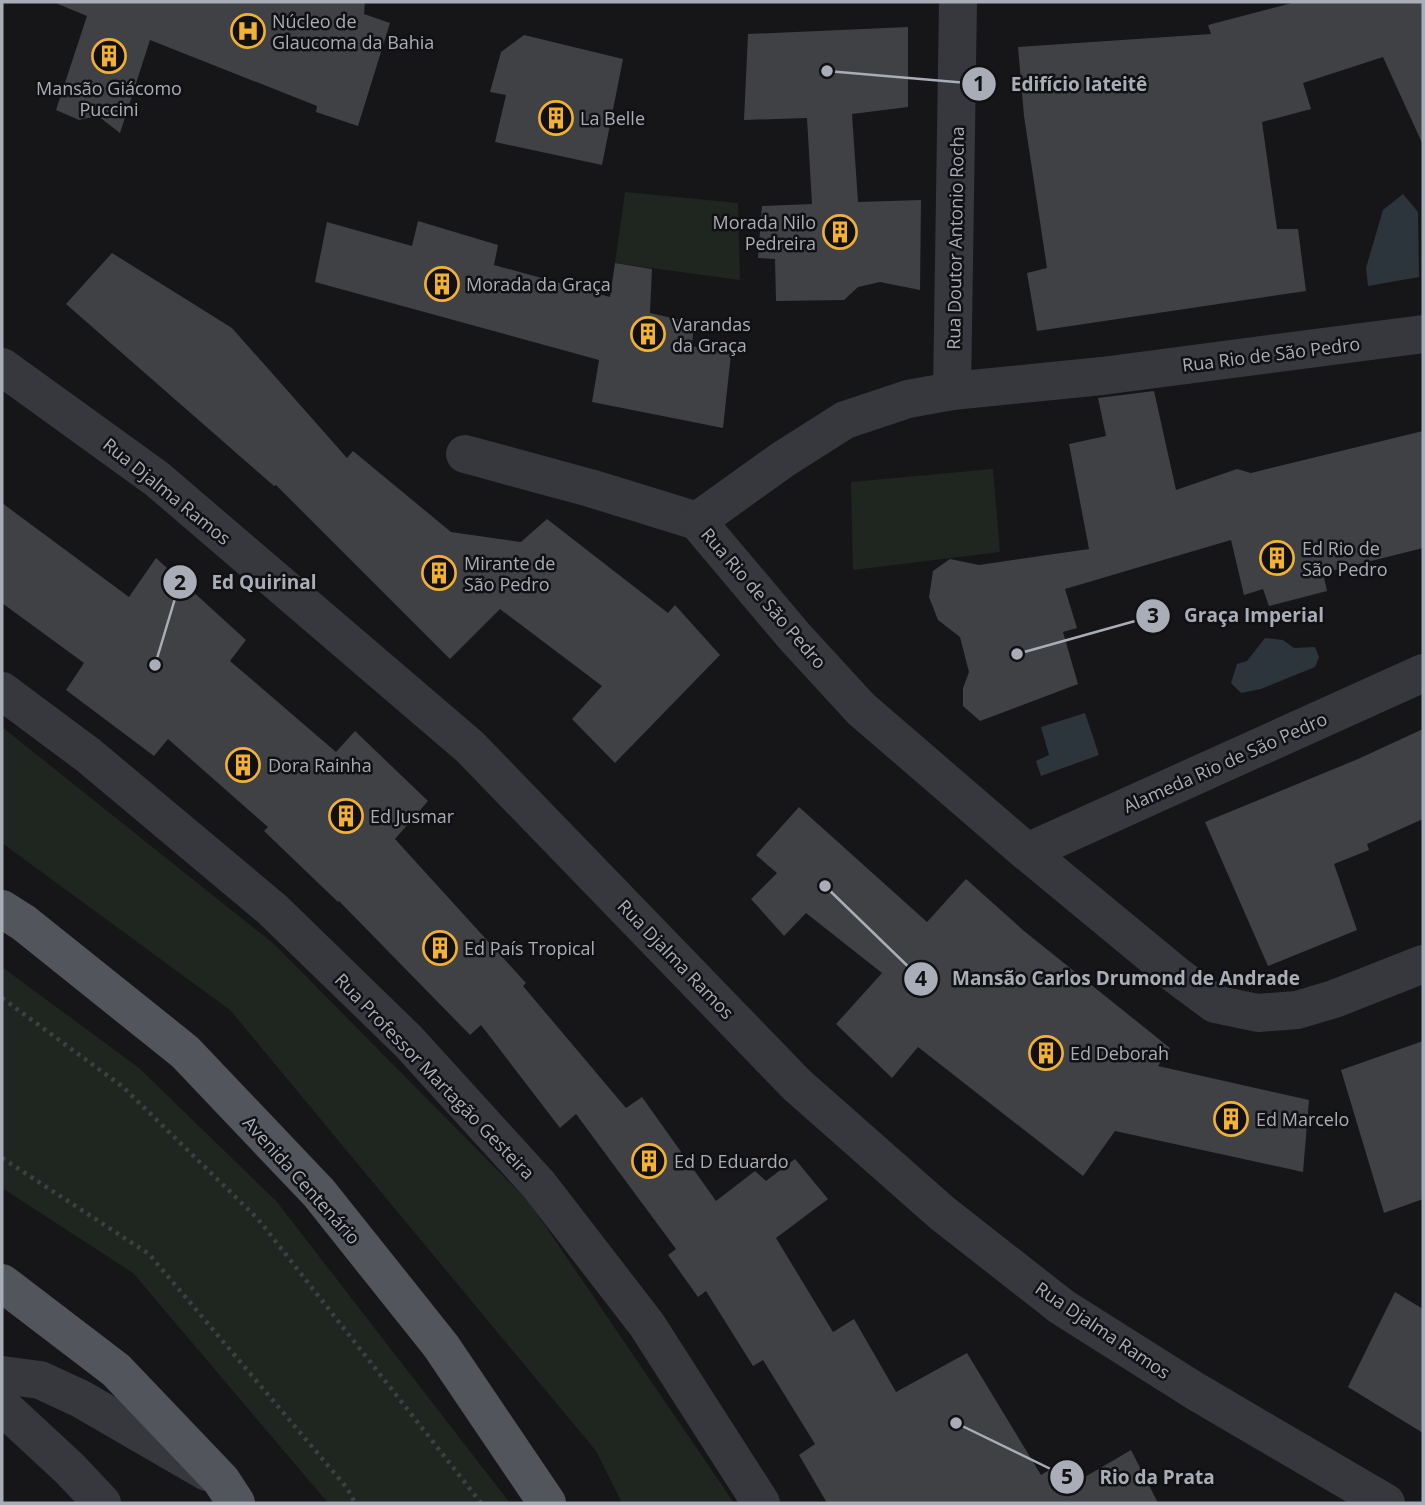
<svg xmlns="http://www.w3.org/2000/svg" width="1425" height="1505" font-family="'Open Sans',sans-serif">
<rect width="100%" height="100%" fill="#161618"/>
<!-- green -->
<g fill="#1e261f">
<polygon points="625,192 738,203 740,280 615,263"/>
<polygon points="993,469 1000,552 853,570 851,482"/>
<polygon points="2,727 274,944 529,1202 734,1503 622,1503 596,1451 230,1010 2,843"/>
<polygon points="2,967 139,1068 277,1202 510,1503 328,1503 133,1273 2,1188"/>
</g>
<!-- water -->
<g fill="#2c353c">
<polygon points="1403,194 1418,212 1419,277 1368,286 1366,268 1383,210"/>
<polygon points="1265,638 1283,640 1294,648 1315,647 1319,657 1315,667 1261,689 1241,693 1231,683 1237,664 1247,661"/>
<polygon points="1085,713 1099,755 1041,776 1036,761 1049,755 1041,727"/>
</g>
<!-- building -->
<g fill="#404145">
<polygon points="58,2 365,2 364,14 390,23 358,126 316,112 317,106 150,40 120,133 98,116 79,120 56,110 87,16 58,4"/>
<polygon points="1296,2 1423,2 1423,145 1383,57 1303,83 1311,109 1262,122 1277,229 1298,229 1306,291 1037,331 1027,273 1047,268 1024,116 1018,47 1211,34 1208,25"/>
<polygon points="908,27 908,107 852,114 858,202 921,200 920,290 880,282 858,287 844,300 776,301 775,259 758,258 762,206 812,204 807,118 744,120 748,34"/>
<polygon points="524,35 623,59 602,165 495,142 506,95 490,92 501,52"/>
<polygon points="418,221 498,245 494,265 610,297 615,263 652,269 650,313 694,323 692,346 731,354 723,428 592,402 599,360 315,282 327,222 412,246"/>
<polygon points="112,253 232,328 347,458 353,451 451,532 521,542 547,519 668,613 675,605 720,655 615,763 572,719 602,686 500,609 450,659 276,485 274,486 66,304"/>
<polygon points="1154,391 1176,490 1237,469 1251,473 1423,431 1423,548 1323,573 1327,591 1269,606 1263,589 1244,595 1231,540 1065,589 1077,628 1063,632 1078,684 980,721 963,706 963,688 969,672 960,637 938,620 929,597 933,571 950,559 979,565 1089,549 1069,444 1106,436 1098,398"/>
<polygon points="2,503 129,597 156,558 246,640 230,661 336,752 355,731 428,801 395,839 526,983 523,986 626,1108 642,1097 716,1201 755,1171 766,1181 795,1159 828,1199 776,1238 833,1332 854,1319 896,1392 967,1353 1041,1475 1065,1460 1078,1481 1131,1450 1158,1503 827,1503 799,1455 815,1444 763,1360 753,1366 706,1291 698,1297 668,1255 676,1249 576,1114 560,1128 481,1025 470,1035 339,901 338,902 264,831 268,827 168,739 154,756 66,690 84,663 2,603"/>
<polygon points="1423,729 1423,819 1367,844 1369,850 1334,864 1357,930 1268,966 1205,822 1358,759"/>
<polygon points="799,807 927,922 966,879 1024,931 1170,1048 1158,1066 1309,1100 1303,1172 1115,1131 1083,1176 918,1047 892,1078 836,1024 882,973 806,913 784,936 751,899 777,873 756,855"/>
<polygon points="1423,1041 1423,1199 1384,1213 1341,1070"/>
<polygon points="1395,1292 1423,1309 1423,1433 1348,1387"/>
</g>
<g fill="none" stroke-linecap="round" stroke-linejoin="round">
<!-- path -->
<g stroke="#3d3f44" stroke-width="4.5" stroke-dasharray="3.5 5" stroke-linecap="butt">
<polyline points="2,998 123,1087 258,1219 481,1503"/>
<polyline points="2,1158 149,1254 347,1488 355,1503"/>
</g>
<!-- minor -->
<g stroke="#37383d" stroke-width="38">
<polyline points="2,367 157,479 470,747 797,1085 942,1213 1062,1307 1195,1391 1386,1503"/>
<polyline points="952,391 958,2"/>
<polyline points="465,454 590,488 697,521"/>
<polyline points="697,521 794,636 861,709 1027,852 1176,975 1215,1004 1258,1013 1297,1010 1334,999 1423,964"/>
<polyline points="697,521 782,460 845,420 908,399 952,391 1102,376 1423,334"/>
<polyline points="2,691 88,755 272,909 408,1041 539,1185 647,1325 761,1503"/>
<polyline points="1027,852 1423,673"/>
<polyline points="2,1375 40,1380 81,1399 207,1472"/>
<polyline points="2,1406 70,1469 102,1503"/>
</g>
<!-- major -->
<g stroke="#53555c" stroke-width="38">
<polyline points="2,909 24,923 185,1052 319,1193 441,1346 547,1503"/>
<polyline points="2,1283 116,1370 221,1480 236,1503"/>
</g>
</g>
<!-- icons -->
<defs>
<g id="hospital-ring" transform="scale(1.75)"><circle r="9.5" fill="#111113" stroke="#f2b134" stroke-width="1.5"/><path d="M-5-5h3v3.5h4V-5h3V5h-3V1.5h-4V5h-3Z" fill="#f2b134"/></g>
<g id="building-ring" transform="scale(1.75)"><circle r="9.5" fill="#111113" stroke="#f2b134" stroke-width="1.5"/><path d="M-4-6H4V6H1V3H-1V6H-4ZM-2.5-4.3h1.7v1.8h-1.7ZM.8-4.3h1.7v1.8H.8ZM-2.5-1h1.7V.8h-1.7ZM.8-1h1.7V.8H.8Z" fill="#f2b134"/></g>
</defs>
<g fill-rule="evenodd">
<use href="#hospital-ring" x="248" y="31"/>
<use href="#building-ring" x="109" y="56"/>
<use href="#building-ring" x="556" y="118"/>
<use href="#building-ring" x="840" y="232"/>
<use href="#building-ring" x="442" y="284"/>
<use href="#building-ring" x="648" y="334"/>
<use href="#building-ring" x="1277" y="558"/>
<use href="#building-ring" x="439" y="573"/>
<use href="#building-ring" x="243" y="765"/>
<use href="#building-ring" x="346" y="816"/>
<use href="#building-ring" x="440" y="948"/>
<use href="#building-ring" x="1046" y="1053"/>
<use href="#building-ring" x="1231" y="1119"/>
<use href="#building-ring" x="649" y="1161"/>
</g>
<g text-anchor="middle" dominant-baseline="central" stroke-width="5" stroke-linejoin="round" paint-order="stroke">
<!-- poi labels -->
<g font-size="18" fill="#a8adb8" stroke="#111113" text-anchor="start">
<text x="272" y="21">Núcleo de<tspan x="272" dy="21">Glaucoma da Bahia</tspan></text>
<text x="109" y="88" text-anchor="middle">Mansão Giácomo<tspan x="109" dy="21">Puccini</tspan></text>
<text x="580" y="118">La Belle</text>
<text x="816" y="222" text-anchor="end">Morada Nilo<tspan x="816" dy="21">Pedreira</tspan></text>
<text x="466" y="284">Morada da Graça</text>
<text x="672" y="324">Varandas<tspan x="672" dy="21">da Graça</tspan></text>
<text x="1302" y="548">Ed Rio de<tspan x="1302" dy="21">São Pedro</tspan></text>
<text x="464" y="563">Mirante de<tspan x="464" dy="21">São Pedro</tspan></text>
<text x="268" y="765">Dora Rainha</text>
<text x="370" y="816">Ed Jusmar</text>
<text x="464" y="948">Ed País Tropical</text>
<text x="1070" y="1053">Ed Deborah</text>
<text x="1256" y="1119">Ed Marcelo</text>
<text x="674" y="1161">Ed D Eduardo</text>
</g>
<!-- street labels -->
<g font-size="18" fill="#a8adb8" stroke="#111113">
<text transform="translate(955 238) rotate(-89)">Rua Doutor Antonio Rocha</text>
<text transform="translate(1271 354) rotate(-7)">Rua Rio de São Pedro</text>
<text transform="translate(167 491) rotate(39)">Rua Djalma Ramos</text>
<text transform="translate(764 598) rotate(49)">Rua Rio de São Pedro</text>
<text transform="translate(1225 762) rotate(-24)">Alameda Rio de São Pedro</text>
<text transform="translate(676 959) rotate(46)">Rua Djalma Ramos</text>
<text transform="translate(435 1076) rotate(46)">Rua Professor Martagão Gesteira</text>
<text transform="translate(302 1180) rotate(48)">Avenida Centenário</text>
<text transform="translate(1103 1330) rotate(34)">Rua Djalma Ramos</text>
</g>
</g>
<!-- callouts -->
<path fill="none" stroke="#a8adb8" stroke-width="2.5" d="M827 71L979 84M155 665L180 582M1017 654L1153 616M825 886L921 979M956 1423L1067 1477"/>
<g fill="#a8adb8" stroke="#111113" stroke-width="2.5">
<circle cx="827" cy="71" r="7"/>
<circle cx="155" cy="665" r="7"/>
<circle cx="1017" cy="654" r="7"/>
<circle cx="825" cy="886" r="7"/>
<circle cx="956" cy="1423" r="7"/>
<circle cx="979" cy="84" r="18"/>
<circle cx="180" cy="582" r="18"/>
<circle cx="1153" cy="616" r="18"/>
<circle cx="921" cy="979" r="18"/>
<circle cx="1067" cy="1477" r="18"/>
</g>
<g font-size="21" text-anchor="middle" font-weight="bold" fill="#111">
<text x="979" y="91">1</text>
<text x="180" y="590">2</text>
<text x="1153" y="623">3</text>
<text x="921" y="986">4</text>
<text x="1067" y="1484">5</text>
</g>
<g font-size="19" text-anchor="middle" font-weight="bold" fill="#a8adb8" stroke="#111113" stroke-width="5" stroke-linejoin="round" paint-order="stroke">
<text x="1079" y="91">Edifício Iateitê</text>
<text x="264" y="589">Ed Quirinal</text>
<text x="1254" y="622">Graça Imperial</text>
<text x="1126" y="985">Mansão Carlos Drumond de Andrade</text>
<text x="1157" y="1484">Rio da Prata</text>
</g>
<!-- border -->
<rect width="1425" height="1505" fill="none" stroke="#a8adb8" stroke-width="7"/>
</svg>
